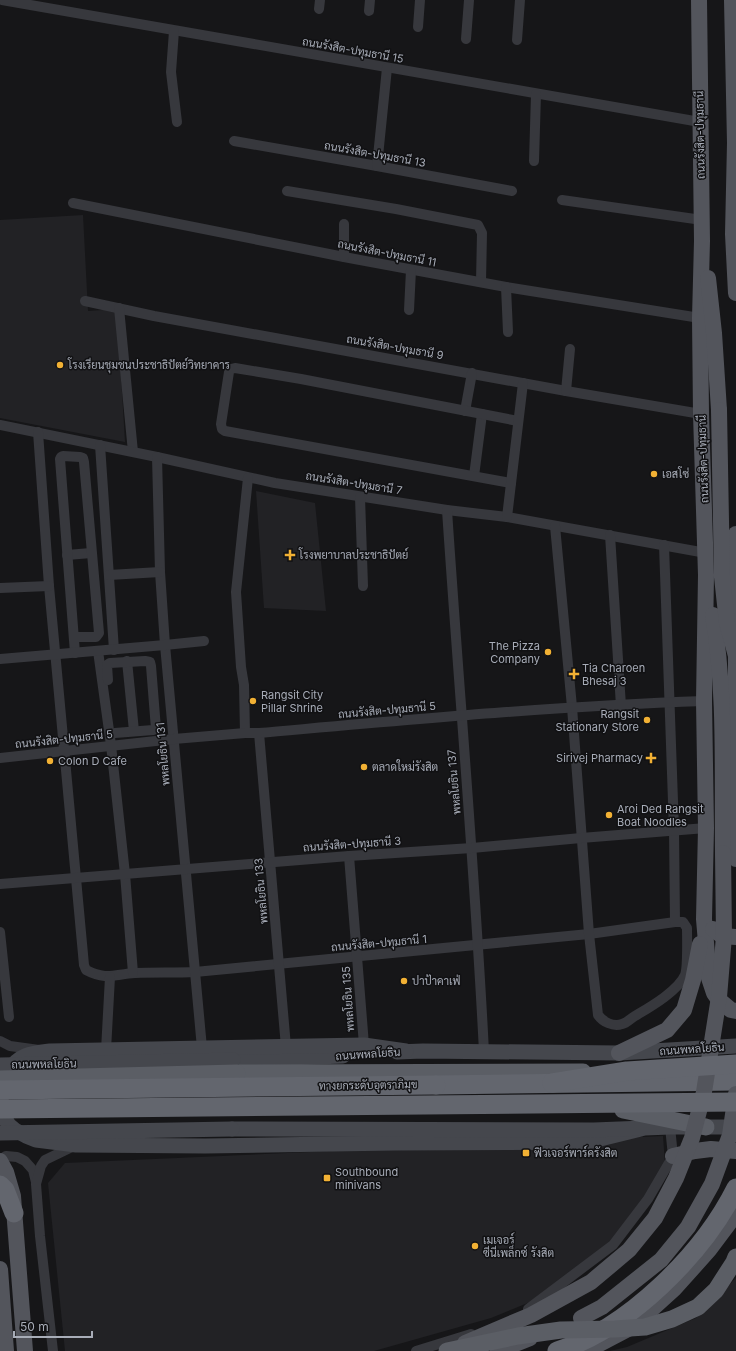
<svg xmlns="http://www.w3.org/2000/svg" width="736" height="1351" font-family="Inter,Sarabun,sans-serif">
<rect width="100%" height="100%" fill="#161618"/>
<!-- built -->
<g fill="#222225">
<polygon points="83,215 88,311 117,309 125,442 0,418 0,220"/>
<polygon points="256,491 315,503 326,611 264,608"/>
<polygon points="663,1136 665,1164 646,1200 609,1245 535,1300 491,1318 374,1351 65,1351 48,1183 65,1163"/>
<polygon points="736,1278 736,1351 610,1351 627,1347 696,1318"/>
</g>
<g fill="none" stroke-linecap="round" stroke-linejoin="round">
<!-- minor -->
<g stroke="#37383d" stroke-width="10">
<polyline points="2,0 700,122"/>
<polyline points="319,9 320,0"/>
<polyline points="369,11 370,0"/>
<polyline points="418,27 420,0"/>
<polyline points="174,31 171,72 177,122"/>
<polyline points="466,39 469,0"/>
<polyline points="517,40 520,0"/>
<polyline points="234,141 377,166 512,191"/>
<polyline points="534,161 536,94"/>
<polyline points="377,166 387,68"/>
<polyline points="287,191 396,209 478,225 482,233 481,282"/>
<polyline points="562,200 702,220"/>
<polyline points="73,203 344,257 506,287 700,318"/>
<polyline points="344,257 344,224"/>
<polyline points="506,287 508,332"/>
<polyline points="85,301 154,316 566,391 701,414"/>
<polyline points="119,308 133,452"/>
<polyline points="409,310 411,270"/>
<polyline points="566,391 570,349"/>
<polyline points="465,411 472,373"/>
<polyline points="0,425 157,457 275,483 447,510 507,517 706,553"/>
<path d="M 38,432 L 49,586 L 84,965 L 86,970 C 107,981 115,974 135,973 C 155,972 175,973 195,972 L 589,934 L 675,922"/>
<polyline points="100,445 114,650"/>
<polyline points="157,457 160,572 165,645 202,1048"/>
<polyline points="474,476 482,414"/>
<polyline points="511,483 225,431 222,429 221,424 229,372 231,369 235,368 301,379 518,421"/>
<polyline points="360,497 363,586"/>
<path d="M 447,510 C 459,691 475,871 484,1052"/>
<polyline points="507,517 523,383"/>
<path d="M 555,526 L 572,707 L 589,934 L 598,1015 C 603,1022 613,1027 622,1024 C 627,1023 631,1018 635,1016 C 650,1007 678,991 685,975 C 688,967 687,938 687,928 L 683,922 L 675,922 L 674,830 L 664,545"/>
<polyline points="610,535 621,706"/>
<polyline points="67,555 91,553"/>
<polyline points="109,575 160,572"/>
<polyline points="0,588 49,586"/>
<path d="M 74,637 L 96,637 L 99,633 L 84,462 L 83,458 L 80,457 L 63,456 L 61,457 L 60,459 C 65,524 70,588 75,653"/>
<polyline points="98,651 111,745 125,874 133,973"/>
<polyline points="0,659 165,645 204,641"/>
<polyline points="127,661 134,731"/>
<polyline points="108,680 107,665 110,663 145,661 150,662 151,666 156,729 153,730 115,733"/>
<polyline points="245,733 244,685 241,667 236,592 248,478"/>
<polyline points="259,733 286,1047"/>
<path d="M 0,758 L 174,739 L 245,733 L 259,733 C 407,720 555,706 704,701"/>
<polyline points="349,856 364,1045"/>
<polyline points="0,884 349,856 472,848 581,838 706,828"/>
<polyline points="0,932 9,1017"/>
<polyline points="0,1041 10,1046 39,1050"/>
<polyline points="106,1050 110,977"/>
<polyline points="0,1160 6,1156 17,1157 25,1161 33,1170 36,1182"/>
<polyline points="528,1309 613,1245 648,1199 673,1156 670,1127"/>
<polyline points="53,1351 40,1236 36,1184 41,1166 45,1160 76,1145"/>
<polyline points="416,1351 471,1334"/>
</g>
<!-- secondary -->
<g stroke="#45474d" stroke-width="15">
<polyline points="397,1052 423,1051 619,1053 736,1046"/>
<polyline points="233,1060 343,1056"/>
<path d="M 9,1071 C 18,1054 33,1053 50,1051 L 364,1045 L 406,1051"/>
<polyline points="1,1099 4,1117 9,1125 15,1130 26,1136 36,1140 76,1145 205,1146 395,1143 588,1142 641,1129"/>
<polyline points="232,1129 594,1130 670,1127 736,1127"/>
</g>
<!-- primary -->
<g stroke="#53555c" stroke-width="16">
<polyline points="699,0 702,241 700,318 701,414 706,575 704,701 706,828 704,919 709,978 714,993 719,1000 731,1010 736,1011"/>
<polyline points="732,0 735,143 733,234 736,293"/>
<polyline points="708,278 714,333 719,410"/>
<polyline points="736,534 736,859"/>
<path d="M 713,615 C 726,693 722,774 723,853"/>
<polyline points="713,929 722,936 736,937"/>
<polyline points="619,1053 667,1030 684,1010 693,980 700,944"/>
<polyline points="673,1156 695,1151 711,1149 736,1151"/>
<polyline points="0,1161 6,1172 13,1196 25,1351"/>
<polyline points="0,1269 6,1351"/>
<polyline points="498,1351 530,1338"/>
<polyline points="586,1351 632,1327 675,1288 709,1250 736,1214"/>
</g>
<!-- trunk -->
<g stroke="#5b5e65" stroke-width="17">
<polyline points="237,1073 583,1072"/>
<polyline points="623,1110 706,1127"/>
</g>
<!-- motorway -->
<g stroke="#63666e" stroke-width="19">
<polyline points="436,1085 736,1081"/>
<polyline points="0,1185 5,1190 14,1213"/>
<path d="M 557,1351 C 628,1329 703,1254 736,1188"/>
</g>
<!-- secondary-bridge -->
<g stroke="#45474d" stroke-width="15">
<polyline points="0,1065 233,1060"/>
<polyline points="0,1133 232,1129"/>
</g>
<!-- primary-bridge -->
<g stroke="#53555c" stroke-width="16">
<polyline points="719,410 722,577 727,623 736,656"/>
<polyline points="581,1318 602,1307 661,1260 688,1227 712,1184 730,1135 736,1094"/>
<polyline points="465,1343 531,1315 591,1282 629,1250 655,1218 676,1178 692,1138 704,1092 719,997 724,936 723,853"/>
</g>
<!-- trunk-bridge -->
<g stroke="#5b5e65" stroke-width="17">
<polyline points="0,1079 237,1073"/>
<polyline points="447,1351 518,1336 561,1330 615,1329 645,1327 672,1319 698,1307 716,1290 734,1262 736,1257"/>
</g>
<!-- motorway-bridge -->
<g stroke="#63666e" stroke-width="19">
<polyline points="552,1083 627,1071 736,1064"/>
<polyline points="0,1090 436,1085"/>
<polyline points="0,1109 736,1102"/>
</g>
</g>
<!-- markers -->
<g fill="#f2b134" stroke="#111113" stroke-width="1.5">
<circle cx="60" cy="365" r="4"/>
<circle cx="654" cy="474" r="4"/>
<path d="M288 549h4v4h4v4h-4v4h-4v-4h-4v-4h4z"/>
<circle cx="548" cy="652" r="4"/>
<path d="M572 668h4v4h4v4h-4v4h-4v-4h-4v-4h4z"/>
<circle cx="253" cy="701" r="4"/>
<circle cx="647" cy="720" r="4"/>
<path d="M649 752h4v4h4v4h-4v4h-4v-4h-4v-4h4z"/>
<circle cx="50" cy="761" r="4"/>
<circle cx="364" cy="767" r="4"/>
<circle cx="609" cy="815" r="4"/>
<circle cx="404" cy="981" r="4"/>
<rect x="522" y="1149" width="8" height="8" rx="2"/>
<rect x="323" y="1174" width="8" height="8" rx="2"/>
<circle cx="475" cy="1246" r="4"/>
</g>
<g text-anchor="middle" dominant-baseline="central" stroke-width="3" stroke-linejoin="round" paint-order="stroke">
<!-- street labels -->
<g font-size="11" fill="#a8adb8" stroke="#111113">
<text transform="translate(353 50) rotate(10)">ถนนรังสิต-ปทุมธานี 15</text>
<text transform="translate(700 135) rotate(-91)">ถนนรังสิต-ปทุมธานี</text>
<text transform="translate(375 154) rotate(10)">ถนนรังสิต-ปทุมธานี 13</text>
<text transform="translate(387 253) rotate(11)">ถนนรังสิต-ปทุมธานี 11</text>
<text transform="translate(395 347) rotate(10)">ถนนรังสิต-ปทุมธานี 9</text>
<text transform="translate(703 459) rotate(-92)">ถนนรังสิต-ปทุมธานี</text>
<text transform="translate(354 483) rotate(9)">ถนนรังสิต-ปทุมธานี 7</text>
<text transform="translate(387 710) rotate(-5)">ถนนรังสิต-ปทุมธานี 5</text>
<text transform="translate(64 739) rotate(-6)">ถนนรังสิต-ปทุมธานี 5</text>
<text transform="translate(163 754) rotate(-95)">พหลโยธิน 131</text>
<text transform="translate(454 782) rotate(-95)">พหลโยธิน 137</text>
<text transform="translate(352 844) rotate(-4)">ถนนรังสิต-ปทุมธานี 3</text>
<text transform="translate(261 891) rotate(-95)">พหลโยธิน 133</text>
<text transform="translate(379 943) rotate(-5)">ถนนรังสิต-ปทุมธานี 1</text>
<text transform="translate(348 999) rotate(-94)">พหลโยธิน 135</text>
<text transform="translate(692 1049) rotate(-4)">ถนนพหลโยธิน</text>
<text transform="translate(368 1054) rotate(-4)">ถนนพหลโยธิน</text>
<text transform="translate(44 1064) rotate(-1)">ถนนพหลโยธิน</text>
<text transform="translate(368 1085) rotate(-1)">ทางยกระดับอุตราภิมุข</text>
</g>
<!-- poi labels -->
<g font-size="11" fill="#a8adb8" stroke="#111113" text-anchor="start">
<text x="68" y="365">โรงเรียนชุมชนประชาธิปัตย์วิทยาคาร</text>
<text x="662" y="474">เอสโซ่</text>
<text x="299" y="555">โรงพยาบาลประชาธิปัตย์</text>
<text x="540" y="646" text-anchor="end">The Pizza<tspan x="540" dy="13">Company</tspan></text>
<text x="582" y="668">Tia Charoen<tspan x="582" dy="13">Bhesaj 3</tspan></text>
<text x="261" y="695">Rangsit City<tspan x="261" dy="13">Pillar Shrine</tspan></text>
<text x="639" y="714" text-anchor="end">Rangsit<tspan x="639" dy="13">Stationary Store</tspan></text>
<text x="643" y="758" text-anchor="end">Sirivej Pharmacy</text>
<text x="58" y="761">Colon D Cafe</text>
<text x="372" y="767">ตลาดใหม่รังสิต</text>
<text x="617" y="809">Aroi Ded Rangsit<tspan x="617" dy="13">Boat Noodles</tspan></text>
<text x="412" y="981">ปาป้าคาเฟ่</text>
<text x="534" y="1153">ฟิวเจอร์พาร์ครังสิต</text>
<text x="335" y="1172">Southbound<tspan x="335" dy="13">minivans</tspan></text>
<text x="483" y="1240">เมเจอร์<tspan x="483" dy="13">ซีนีเพล็กซ์ รังสิต</tspan></text>
</g>
</g>
<!-- scale -->
<path d="M14 1331v6h78v-6" fill="none" stroke="#a8adb8" stroke-width="2"/>
<text x="20" y="1331" font-size="12" fill="#a8adb8" stroke="#111113" stroke-width="3" paint-order="stroke">50 m</text>
</svg>
